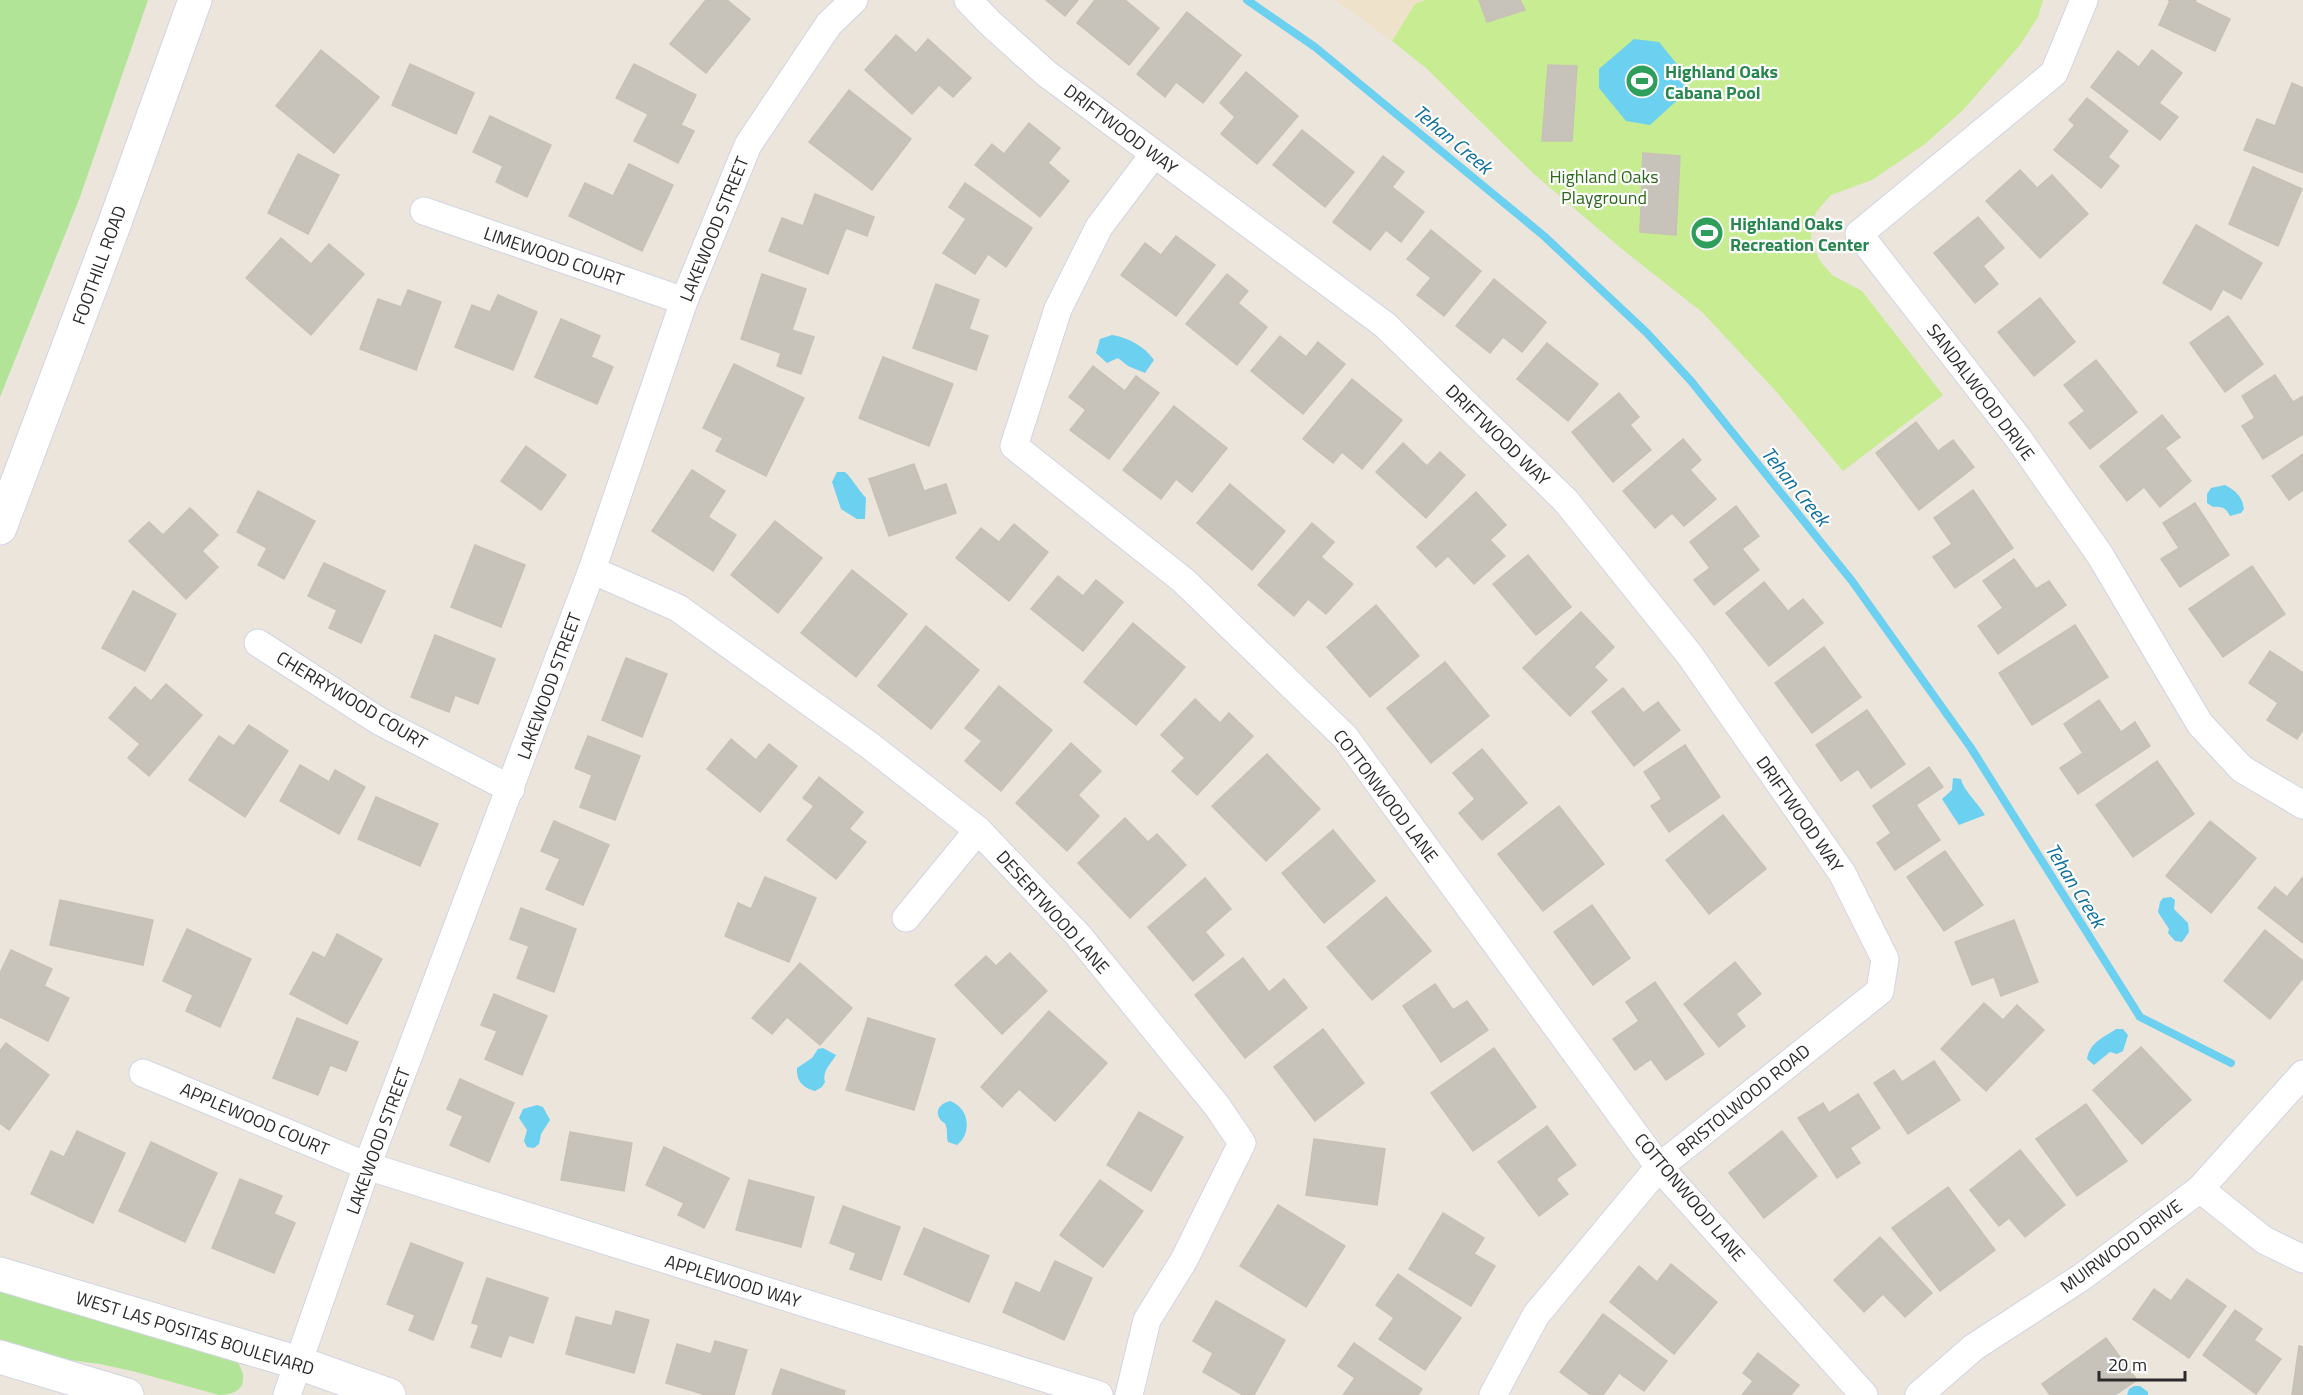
<svg xmlns="http://www.w3.org/2000/svg" width="2303" height="1395" font-family="'Titillium Web',sans-serif">
<rect width="100%" height="100%" fill="#ece5db"/>
<!-- education -->
<polygon fill="#eee2ca" points="1336,0 1426,0 1415,4 1392,41"/>
<!-- green -->
<g fill="#b2e497">
<polygon points="0,0 148,0 80,197 0,397"/>
<path d="M 0,1287 L 237,1361 C 250,1381 242,1395 219,1395 L 136,1372 L 100,1364 L 32,1355 L 0,1346 Z"/>
</g>
<!-- pitch -->
<polygon fill="#c7ec92" points="1426,0 2043,0 2038,17 2020,45 1963,110 1925,144 1872,180 1831,195 1816,212 1812,225 1811,241 1820,261 1832,275 1862,291 1943,395 1843,471 1774,389 1702,312 1623,250 1534,174 1426,68 1392,41 1415,4"/>
<!-- water -->
<g fill="#6cd0f1">
<polygon points="1634,39 1659,42 1685,74 1684,94 1650,125 1626,121 1599,88 1599,69"/>
<path d="M 1112,335 C 1129,338 1144,346 1154,360 L 1145,373 L 1128,366 L 1118,358 L 1107,363 L 1096,353 L 1100,339 Z"/>
<path d="M 837,472 L 845,472 C 853,479 858,490 866,498 L 865,519 L 857,519 L 841,509 L 832,482 Z"/>
<path d="M 2225,485 C 2236,491 2242,496 2244,509 L 2241,513 L 2230,516 C 2226,508 2222,506 2213,507 L 2207,503 L 2207,494 L 2211,488 Z"/>
<path d="M 1953,778 L 1961,779 C 1963,790 1979,804 1985,815 L 1959,825 L 1942,799 L 1952,790 Z"/>
<polygon points="2171,897 2175,900 2174,909 2188,923 2189,932 2182,942 2175,941 2168,933 2169,929 2158,912 2160,902 2163,898"/>
<path d="M 2116,1029 L 2123,1029 L 2128,1035 L 2123,1051 L 2117,1054 L 2110,1052 L 2094,1065 L 2087,1059 C 2090,1042 2103,1038 2116,1029 Z"/>
<path d="M 823,1048 L 836,1055 C 831,1064 822,1071 825,1082 L 822,1087 L 815,1091 C 803,1088 796,1081 797,1068 L 812,1058 L 818,1049 Z"/>
<path d="M 950,1101 C 970,1108 972,1134 957,1145 L 948,1142 C 946,1136 948,1132 946,1126 C 945,1121 942,1123 940,1119 C 934,1109 942,1103 950,1101 Z"/>
<polygon points="537,1105 543,1107 550,1120 541,1134 539,1144 534,1148 527,1147 524,1141 527,1130 519,1118 523,1109"/>
<polygon points="2134,1386 2140,1386 2148,1392 2148,1395 2127,1395 2129,1389"/>
</g>
<g fill="none" stroke-linecap="round" stroke-linejoin="round">
<!-- stream -->
<polyline stroke="#6cd0f1" stroke-width="8" points="1247,0 1315,47 1544,236 1647,333 1691,381 1852,581 1971,748 2140,1017 2231,1063"/>
</g>
<!-- building -->
<g fill="#c7c3ba" stroke="#c8c1b5" stroke-width="1.5">
<polygon points="706,0 727,0 750,19 706,73 670,44"/>
<polygon points="1046,0 1078,0 1065,16"/>
<polygon points="1095,0 1125,0 1159,28 1129,65 1077,23"/>
<polygon points="1479,0 1520,0 1525,10 1487,22"/>
<polygon points="2168,0 2196,0 2195,2 2230,19 2215,51 2159,25 2170,1"/>
<polygon points="1187,12 1241,55 1203,103 1176,82 1165,97 1137,74"/>
<polygon points="896,35 916,53 928,39 971,78 953,97 939,85 912,114 865,70"/>
<polygon points="321,50 379,97 334,153 276,106"/>
<polygon points="2152,50 2182,73 2159,103 2178,117 2160,140 2091,87 2118,51 2139,67"/>
<polygon points="410,64 474,93 456,134 392,105"/>
<polygon points="634,64 696,95 681,125 694,131 678,163 634,141 648,114 616,98"/>
<polygon points="1548,65 1577,66 1572,141 1542,141"/>
<polygon points="1246,72 1298,116 1257,164 1221,134 1235,117 1220,103"/>
<polygon points="2292,83 2303,88 2303,173 2244,150 2257,119 2275,126"/>
<polygon points="849,90 911,139 872,190 809,142"/>
<polygon points="2087,98 2128,131 2108,157 2119,166 2101,188 2054,150 2075,125 2069,120"/>
<polygon points="490,116 551,145 527,197 496,182 503,166 473,152"/>
<polygon points="1029,123 1060,148 1048,163 1069,181 1040,217 975,165 992,144 1004,154"/>
<polygon points="1302,130 1354,172 1325,207 1273,165"/>
<polygon points="1643,153 1680,156 1676,235 1640,232"/>
<polygon points="298,154 339,175 308,234 268,213"/>
<polygon points="1383,156 1404,172 1392,187 1424,212 1401,242 1386,230 1370,250 1333,222"/>
<polygon points="629,164 673,185 642,251 569,216 585,183 613,196"/>
<polygon points="2253,167 2302,189 2278,246 2229,224"/>
<polygon points="2020,170 2037,188 2052,175 2088,214 2040,258 1986,201"/>
<polygon points="965,183 1032,228 1006,267 988,254 975,274 943,253 966,219 949,207"/>
<polygon points="815,194 874,217 867,236 846,228 828,274 769,251 782,218 803,226"/>
<polygon points="1978,217 2004,248 1983,266 1998,284 1975,303 1934,253"/>
<polygon points="2196,225 2262,263 2241,299 2223,289 2211,310 2163,283"/>
<polygon points="1431,230 1481,271 1444,316 1417,295 1431,278 1407,259"/>
<polygon points="1176,236 1215,265 1176,316 1121,275 1145,243 1161,255"/>
<polygon points="281,238 311,264 329,244 364,274 311,335 246,278"/>
<polygon points="762,274 806,289 792,330 814,337 801,374 777,366 781,353 741,339"/>
<polygon points="1227,274 1248,291 1238,303 1267,327 1237,365 1186,324"/>
<polygon points="1494,279 1546,322 1522,352 1503,337 1490,353 1456,326"/>
<polygon points="936,284 979,300 969,329 988,336 976,370 913,348"/>
<polygon points="408,290 441,302 416,370 360,349 378,299 401,307"/>
<polygon points="498,295 537,312 513,370 455,347 472,305 490,312"/>
<polygon points="2040,298 2075,342 2034,376 1998,332"/>
<polygon points="2228,316 2263,364 2225,392 2190,343"/>
<polygon points="561,319 600,336 591,357 613,367 597,404 535,377"/>
<polygon points="1280,336 1306,357 1318,342 1345,364 1303,414 1251,371"/>
<polygon points="1547,343 1598,384 1568,421 1517,379"/>
<polygon points="883,357 953,384 929,446 859,418"/>
<polygon points="2096,360 2137,412 2090,449 2069,423 2085,411 2064,385"/>
<polygon points="734,364 804,398 766,476 716,451 723,438 703,428"/>
<polygon points="1093,366 1125,391 1136,376 1159,393 1109,459 1070,430 1086,410 1069,397"/>
<polygon points="2275,375 2293,402 2303,396 2303,434 2263,459 2242,426 2255,418 2242,396"/>
<polygon points="1352,379 1402,420 1362,469 1342,452 1333,463 1303,439"/>
<polygon points="1619,393 1639,417 1630,425 1651,450 1613,482 1572,432"/>
<polygon points="1174,406 1227,448 1192,492 1176,479 1161,499 1123,470"/>
<polygon points="2162,415 2180,437 2165,448 2191,481 2160,507 2144,487 2127,501 2100,466"/>
<polygon points="1916,422 1938,451 1953,440 1974,467 1919,510 1876,453"/>
<polygon points="1683,439 1701,460 1690,470 1716,499 1684,526 1672,513 1655,528 1623,491"/>
<polygon points="1403,443 1427,466 1440,452 1465,475 1426,518 1376,472"/>
<polygon points="526,446 566,475 541,510 501,481"/>
<polygon points="2303,454 2303,490 2289,500 2272,476"/>
<polygon points="914,464 924,491 946,484 956,513 889,536 869,479"/>
<polygon points="692,470 725,491 708,517 736,535 713,571 652,531"/>
<polygon points="1230,484 1285,531 1252,570 1197,523"/>
<polygon points="1973,490 2013,548 1955,588 1933,557 1952,544 1934,518"/>
<polygon points="258,491 315,521 284,579 258,565 267,548 237,532"/>
<polygon points="1476,492 1506,525 1490,540 1505,556 1474,584 1448,556 1436,567 1417,547"/>
<polygon points="2195,503 2229,555 2180,587 2161,559 2179,548 2163,523"/>
<polygon points="1736,506 1759,536 1742,549 1759,570 1714,605 1694,580 1710,568 1690,542"/>
<polygon points="190,508 218,535 202,551 218,567 186,599 129,541 149,522 163,535"/>
<polygon points="775,521 822,558 778,613 731,575"/>
<polygon points="1312,523 1334,542 1321,557 1353,584 1326,614 1308,599 1294,616 1258,585"/>
<polygon points="1014,524 1048,552 1009,601 956,558 981,528 999,542"/>
<polygon points="475,545 525,565 501,627 451,607"/>
<polygon points="1528,555 1571,607 1536,635 1493,584"/>
<polygon points="2014,559 2036,589 2049,581 2066,605 1998,654 1978,626 2003,608 1983,581"/>
<polygon points="324,563 385,591 361,643 329,628 337,610 308,596"/>
<polygon points="2252,566 2285,614 2223,657 2189,609"/>
<polygon points="852,570 907,614 856,677 801,633"/>
<polygon points="1058,576 1083,596 1096,580 1123,602 1083,651 1031,609"/>
<polygon points="1764,582 1788,611 1803,599 1823,623 1769,666 1726,613"/>
<polygon points="133,591 176,614 145,671 102,648"/>
<polygon points="1376,605 1419,656 1370,697 1327,647"/>
<polygon points="1581,612 1614,647 1594,667 1607,680 1570,716 1523,668"/>
<polygon points="1133,623 1185,667 1136,725 1084,682"/>
<polygon points="2075,625 2108,677 2032,725 1999,673"/>
<polygon points="926,626 979,670 931,729 878,686"/>
<polygon points="435,635 495,659 478,704 455,695 449,712 411,697"/>
<polygon points="1824,647 1861,697 1812,733 1775,683"/>
<polygon points="2270,651 2303,673 2303,730 2297,739 2267,720 2278,703 2249,683"/>
<polygon points="626,658 667,674 642,737 602,720"/>
<polygon points="1445,662 1489,716 1431,763 1387,708"/>
<polygon points="166,684 202,715 149,776 128,758 140,744 109,718 135,687 151,701"/>
<polygon points="999,686 1052,730 1001,791 965,761 982,741 965,728"/>
<polygon points="1623,688 1643,713 1658,702 1680,730 1634,766 1592,712"/>
<polygon points="1195,699 1220,723 1229,713 1253,736 1197,795 1172,771 1185,758 1161,735"/>
<polygon points="2099,700 2121,732 2135,722 2150,746 2078,794 2060,768 2083,753 2064,724"/>
<polygon points="1867,710 1905,764 1871,788 1858,769 1841,781 1816,745"/>
<polygon points="249,725 288,751 245,817 189,780 219,736 234,746"/>
<polygon points="588,736 640,756 615,820 580,807 592,775 575,768"/>
<polygon points="731,739 756,760 769,744 797,766 760,812 707,769"/>
<polygon points="1071,743 1101,771 1078,795 1099,816 1067,851 1016,803"/>
<polygon points="1685,745 1720,797 1669,832 1651,806 1662,799 1644,772"/>
<polygon points="1482,749 1527,803 1482,840 1459,813 1475,799 1453,773"/>
<polygon points="1267,754 1320,809 1266,861 1212,806"/>
<polygon points="2157,761 2194,814 2133,857 2096,805"/>
<polygon points="300,765 329,782 335,770 365,787 339,834 280,801"/>
<polygon points="1929,767 1943,787 1916,805 1940,840 1895,870 1877,843 1891,833 1873,806"/>
<polygon points="819,777 863,812 849,829 866,842 836,879 787,840 814,806 803,798"/>
<polygon points="376,797 438,824 420,866 358,839"/>
<polygon points="1559,806 1604,864 1543,911 1498,854"/>
<polygon points="1723,815 1766,869 1709,914 1666,860"/>
<polygon points="1125,818 1148,842 1157,834 1186,865 1130,918 1078,863"/>
<polygon points="554,821 609,845 583,905 546,889 560,859 541,851"/>
<polygon points="2210,821 2256,858 2211,913 2166,876"/>
<polygon points="1333,830 1375,881 1324,923 1282,873"/>
<polygon points="1945,851 1983,905 1944,931 1907,877"/>
<polygon points="765,877 816,898 789,962 725,936 738,903 751,909"/>
<polygon points="2303,877 2303,943 2258,908 2275,887 2287,897"/>
<polygon points="1205,878 1231,909 1205,932 1224,955 1193,981 1148,927"/>
<polygon points="1386,897 1431,951 1372,1000 1327,947"/>
<polygon points="60,900 153,920 143,965 50,945"/>
<polygon points="1592,905 1630,958 1593,985 1554,932"/>
<polygon points="521,908 576,929 554,992 517,978 529,946 510,939"/>
<polygon points="2014,920 2038,982 2001,996 1994,977 1972,985 1955,942"/>
<polygon points="187,929 251,959 220,1027 186,1011 193,995 163,981"/>
<polygon points="2265,930 2303,961 2303,978 2270,1019 2224,981"/>
<polygon points="337,934 382,959 347,1024 290,994 313,952 325,958"/>
<polygon points="11,950 52,969 44,986 69,998 48,1041 0,1017 0,973"/>
<polygon points="1010,953 1047,991 1002,1034 955,985 986,956 996,966"/>
<polygon points="1243,958 1269,992 1284,979 1307,1008 1245,1058 1195,995"/>
<polygon points="1735,962 1761,994 1736,1014 1745,1026 1719,1047 1684,1004"/>
<polygon points="800,963 852,1008 820,1045 787,1017 772,1034 752,1018"/>
<polygon points="1655,982 1704,1054 1666,1080 1651,1059 1635,1070 1613,1039 1639,1021 1626,1002"/>
<polygon points="1435,984 1453,1010 1467,1001 1488,1030 1441,1062 1403,1006"/>
<polygon points="494,994 547,1016 522,1075 485,1059 497,1031 481,1025"/>
<polygon points="1984,1003 2003,1020 2017,1005 2044,1030 1986,1091 1941,1049"/>
<polygon points="1049,1011 1107,1063 1055,1121 1019,1089 1002,1107 981,1087"/>
<polygon points="297,1018 358,1042 346,1071 330,1065 318,1095 273,1078"/>
<polygon points="868,1018 935,1039 914,1110 846,1090"/>
<polygon points="1323,1029 1364,1083 1315,1121 1274,1067"/>
<polygon points="6,1043 49,1075 9,1130 0,1123 0,1051"/>
<polygon points="2141,1047 2191,1100 2142,1144 2093,1090"/>
<polygon points="1494,1048 1536,1107 1473,1151 1431,1093"/>
<polygon points="1934,1061 1960,1100 1908,1134 1874,1083 1894,1070 1902,1082"/>
<polygon points="460,1079 514,1103 489,1162 450,1145 463,1116 447,1109"/>
<polygon points="1858,1094 1880,1128 1850,1148 1860,1163 1837,1178 1798,1118 1823,1103 1829,1113"/>
<polygon points="2086,1104 2127,1161 2077,1196 2036,1139"/>
<polygon points="1139,1112 1183,1137 1151,1191 1107,1165"/>
<polygon points="1547,1126 1576,1165 1556,1179 1568,1194 1539,1216 1498,1162"/>
<polygon points="77,1131 125,1153 93,1223 31,1194 51,1151 64,1157"/>
<polygon points="1782,1131 1817,1176 1764,1218 1729,1173"/>
<polygon points="570,1132 632,1143 624,1191 561,1180"/>
<polygon points="1314,1139 1385,1149 1377,1205 1306,1195"/>
<polygon points="151,1142 217,1173 185,1242 119,1211"/>
<polygon points="664,1147 729,1178 704,1228 678,1215 684,1203 646,1185"/>
<polygon points="2020,1150 2065,1205 2025,1237 2009,1218 1999,1226 1970,1190"/>
<polygon points="240,1179 282,1196 274,1214 295,1223 274,1273 212,1248"/>
<polygon points="749,1180 814,1197 801,1247 736,1230"/>
<polygon points="1100,1180 1143,1211 1103,1267 1060,1235"/>
<polygon points="1948,1187 1995,1250 1940,1291 1892,1228"/>
<polygon points="1278,1205 1345,1246 1306,1307 1240,1266"/>
<polygon points="843,1206 900,1227 881,1280 850,1269 856,1253 830,1243"/>
<polygon points="1443,1213 1484,1238 1474,1254 1495,1266 1471,1306 1409,1269"/>
<polygon points="924,1228 989,1256 969,1302 904,1274"/>
<polygon points="1880,1237 1932,1293 1905,1317 1883,1294 1864,1312 1834,1280"/>
<polygon points="411,1243 463,1263 433,1340 409,1330 415,1315 387,1304"/>
<polygon points="1055,1261 1092,1278 1064,1340 1003,1312 1016,1282 1040,1293"/>
<polygon points="1671,1264 1717,1302 1674,1354 1610,1302 1639,1266 1657,1282"/>
<polygon points="1398,1274 1461,1318 1425,1370 1379,1339 1394,1318 1376,1305"/>
<polygon points="487,1278 548,1298 533,1343 509,1335 501,1357 471,1347 479,1325 472,1323"/>
<polygon points="2187,1279 2226,1306 2189,1358 2133,1319 2154,1289 2171,1301"/>
<polygon points="1216,1301 1285,1340 1254,1395 1243,1395 1203,1372 1213,1353 1193,1341"/>
<polygon points="2235,1310 2262,1329 2254,1340 2281,1359 2256,1394 2203,1355"/>
<polygon points="616,1311 649,1320 634,1373 566,1354 576,1317 612,1326"/>
<polygon points="1603,1314 1667,1361 1644,1391 1619,1373 1603,1395 1591,1395 1560,1372"/>
<polygon points="2106,1338 2137,1380 2115,1395 2050,1395 2042,1384"/>
<polygon points="715,1341 747,1350 734,1395 706,1395 666,1383 677,1344 711,1354"/>
<polygon points="1354,1343 1422,1389 1418,1395 1343,1395 1355,1378 1338,1366"/>
<polygon points="2299,1346 2303,1347 2303,1395 2292,1395"/>
<polygon points="1758,1353 1799,1385 1791,1395 1742,1395 1753,1381 1743,1373"/>
<polygon points="781,1369 845,1391 844,1395 772,1395"/>
</g>
<g fill="none" stroke-linecap="round" stroke-linejoin="round">
<!-- minor casing -->
<g stroke="#d1d4e3" stroke-width="29">
<g id="minor">
<polyline points="968,0 990,23 1047,74 1385,325 1566,501 1689,654 1842,873 1885,959 1880,991 1659,1167 1536,1315 1493,1395"/>
<polyline points="2084,0 2054,73 1859,234 2018,438 2100,555 2200,724 2242,769 2303,805"/>
<polyline points="1154,154 1099,227 1058,309 1014,446 1184,581 1345,737 1659,1167 1864,1395"/>
<polyline points="424,211 684,301"/>
<polyline points="592,570 678,608 869,745 978,830 1078,935 1217,1106 1242,1143 1184,1260 1147,1320 1129,1395"/>
<polyline points="258,643 379,721 511,789"/>
<polyline points="906,918 978,830"/>
<polyline points="143,1073 367,1166 1099,1395"/>
<polyline points="2200,1189 2264,1240 2303,1259"/>
<polyline points="287,1395 367,1166 592,570 684,301 748,145 829,24 854,0"/>
<polyline points="1919,1395 1974,1347 2082,1277 2200,1189 2303,1074"/>
</g>
</g>
<!-- secondary casing -->
<g stroke="#d1d4e3" stroke-width="35">
<g id="secondary">
<polyline points="0,528 114,225 195,0"/>
<polyline points="0,1274 299,1363 389,1395"/>
<polyline points="0,1357 127,1395"/>
</g>
</g>
<!-- minor -->
<use href="#minor" stroke="#fff" stroke-width="27"/>
<!-- secondary -->
<use href="#secondary" stroke="#fff" stroke-width="33"/>
</g>
<!-- icons -->
<defs>
<g id="stadium-disc" transform="scale(1.725)"><circle r="9.5" fill="#2e9e5b" stroke="#fff"/><path d="M0-5a6.5 5 0 1 0 0 10a6.5 5 0 1 0 0-10ZM-3.5-1.8h7v3.6h-7Z" fill="#fff"/></g>
</defs>
<g fill-rule="evenodd">
<use href="#stadium-disc" x="1642" y="81"/>
<use href="#stadium-disc" x="1707" y="233"/>
</g>
<g text-anchor="middle" dominant-baseline="central" stroke-width="4.5" stroke-linejoin="round" paint-order="stroke">
<!-- leisure labels -->
<g font-size="18" font-weight="bold" fill="#27864d" stroke="#fff" text-anchor="start">
<text x="1665" y="71">Highland Oaks<tspan x="1665" dy="21">Cabana Pool</tspan></text>
<text x="1730" y="223">Highland Oaks<tspan x="1730" dy="21">Recreation Center</tspan></text>
</g>
<!-- street labels -->
<g font-size="18" fill="#2a2a2a" stroke="#fff">
<text transform="translate(1121 129) rotate(37)">DRIFTWOOD WAY</text>
<text transform="translate(714 229) rotate(-68)">LAKEWOOD STREET</text>
<text transform="translate(554 256) rotate(19)">LIMEWOOD COURT</text>
<text transform="translate(99 265) rotate(-70)">FOOTHILL ROAD</text>
<text transform="translate(1981 392) rotate(53)">SANDALWOOD DRIVE</text>
<text transform="translate(1498 435) rotate(44)">DRIFTWOOD WAY</text>
<text transform="translate(549 686) rotate(-70)">LAKEWOOD STREET</text>
<text transform="translate(352 700) rotate(31)">CHERRYWOOD COURT</text>
<text transform="translate(1386 796) rotate(53)">COTTONWOOD LANE</text>
<text transform="translate(1800 814) rotate(55)">DRIFTWOOD WAY</text>
<text transform="translate(1053 912) rotate(48)">DESERTWOOD LANE</text>
<text transform="translate(1743 1100) rotate(-39)">BRISTOLWOOD ROAD</text>
<text transform="translate(255 1119) rotate(23)">APPLEWOOD COURT</text>
<text transform="translate(378 1141) rotate(-70)">LAKEWOOD STREET</text>
<text transform="translate(1690 1197) rotate(50)">COTTONWOOD LANE</text>
<text transform="translate(2121 1246) rotate(-36)">MUIRWOOD DRIVE</text>
<text transform="translate(733 1281) rotate(17)">APPLEWOOD WAY</text>
<text transform="translate(195 1333) rotate(17)">WEST LAS POSITAS BOULEVARD</text>
</g>
<!-- park labels -->
<g font-size="18" fill="#2a6819" stroke="#fff">
<text x="1604" y="176">Highland Oaks<tspan x="1604" dy="21">Playground</tspan></text>
</g>
<!-- water labels -->
<g font-size="20" font-style="italic" fill="#0b6d9d" stroke="#fff">
<text transform="translate(1453 139) rotate(40)">Tehan Creek</text>
<text transform="translate(1796 486) rotate(51)">Tehan Creek</text>
<text transform="translate(2076 885) rotate(58)">Tehan Creek</text>
</g>
</g>
<!-- scale -->
<path d="M2099 1371v9h86v-9" fill="none" stroke="#2a2a2a" stroke-width="3"/>
<text x="2108" y="1371" font-size="18" fill="#2a2a2a" stroke="#ffffff" stroke-width="4.5" paint-order="stroke">20 m</text>
</svg>
